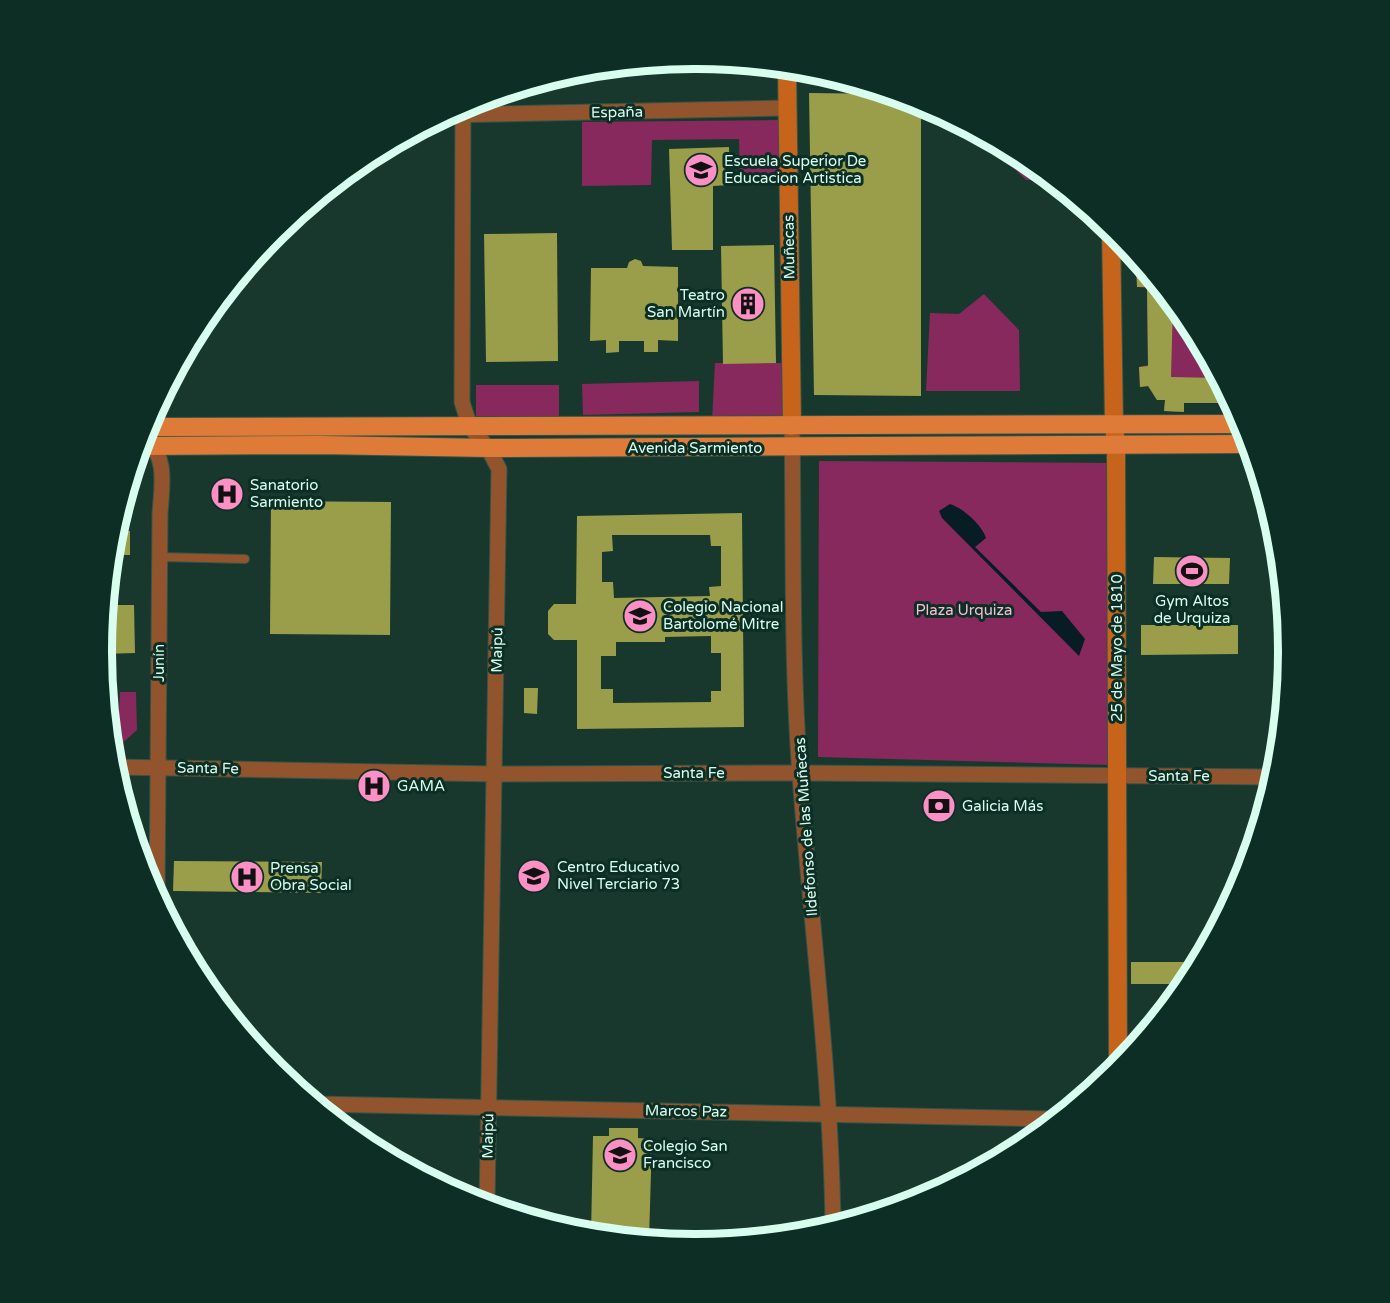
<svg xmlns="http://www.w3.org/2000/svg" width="1390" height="1303" font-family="'Varela Round',sans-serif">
<rect width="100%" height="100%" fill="#18382e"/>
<!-- green -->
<g fill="#87295c">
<polygon points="780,120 780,175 740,176 739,139 652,140 651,185 582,186 582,122"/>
<polygon points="979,134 1025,159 1050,179 1026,180"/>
<polygon points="1136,267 1143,267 1188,322 1231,403 1184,403 1184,412 1164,411 1165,400 1157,400 1154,396 1152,386 1140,387 1139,367 1148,365 1147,288 1137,287"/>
<polygon points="984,294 1019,330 1020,391 926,391 930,313 959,314"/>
<polygon points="715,363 783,363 792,426 712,421"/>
<polygon points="699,381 699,412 583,415 582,384"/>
<rect x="476" y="385" width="83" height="31"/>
<polygon points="819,461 1112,463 1109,765 818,757"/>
<polygon points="129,483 131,522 117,523"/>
<polygon points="120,692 136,692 137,730 118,747 111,747 110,730 118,730"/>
</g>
<!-- water -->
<path fill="#081c25" d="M 950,504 C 963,508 982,525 986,538 L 975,547 L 1041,612 L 1062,611 L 1085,639 L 1079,656 L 942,518 L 939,511 Z"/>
<!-- building -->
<g fill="#9a9d49" fill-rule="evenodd">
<polygon points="809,93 890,94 921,103 921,396 814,395"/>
<polygon points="729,147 730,185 713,186 713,250 672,250 669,149"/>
<polygon points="557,233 558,361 486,362 484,234"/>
<polygon points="774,245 776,363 723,364 721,246"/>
<polygon points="635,259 641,261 643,266 678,267 678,341 658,340 658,352 644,352 644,341 619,341 619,352 606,353 606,340 590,341 591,268 627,268 629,262"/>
<polygon points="1136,259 1173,303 1171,377 1218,378 1231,403 1184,403 1184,412 1164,411 1165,400 1157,400 1148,386 1140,387 1139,367 1148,366 1147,287 1137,287"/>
<polygon points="271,501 391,502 390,635 270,634"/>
<path d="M 742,513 L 744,727 L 577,729 L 577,640 L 554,640 L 548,634 L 548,611 L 554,604 L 576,604 L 577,516 ZM 612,535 L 710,535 L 711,546 L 721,546 L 721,586 L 709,587 L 710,596 L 614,598 L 613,582 L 602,582 L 602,552 L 613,551 ZM 711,636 L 711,653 L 721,653 L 721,691 L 711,691 L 711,702 L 613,703 L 613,689 L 601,689 L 601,656 L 616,656 L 616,642 L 665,642 L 665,637 Z"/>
<polygon points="115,531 130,531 130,555 112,555"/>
<polygon points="1154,557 1230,558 1229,584 1153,584"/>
<polygon points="107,605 134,605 135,653 102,654"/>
<polygon points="1141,625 1238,625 1238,654 1141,655"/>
<polygon points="524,688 538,688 537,714 524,713"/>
<polygon points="174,861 322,862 321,893 173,891"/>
<polygon points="1131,962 1198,962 1185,984 1131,984"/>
<polygon points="609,1128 638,1128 638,1138 652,1139 649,1240 591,1234 593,1136 609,1136"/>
</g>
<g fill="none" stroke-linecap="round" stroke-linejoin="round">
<!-- lane casing -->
<g stroke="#335449" stroke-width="10">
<polyline id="lane" points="160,557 245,559"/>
</g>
<!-- street casing -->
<g stroke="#335449" stroke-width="17">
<g id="street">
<polyline points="787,72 816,72"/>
<polyline points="463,106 462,402 470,427 488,448 499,469 487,1205"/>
<polyline points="447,115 787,108"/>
<path d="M 792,426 C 794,542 791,659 800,775 C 811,925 831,1075 833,1226"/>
<path d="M 144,434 C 168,459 162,482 160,514 L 157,898"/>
<polyline points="113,767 495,774 800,773 1274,777"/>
<polyline points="316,1104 1056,1119"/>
</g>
</g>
<!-- secondary casing -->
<g stroke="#335449" stroke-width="20">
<g id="secondary">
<polyline points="787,68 792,426"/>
<polyline points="1111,229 1114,424 1116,445 1118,1066"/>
</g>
</g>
<!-- primary casing -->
<g stroke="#335449" stroke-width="20">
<g id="primary">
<polyline points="146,427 1243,424"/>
<polyline points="141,446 320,445 488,448 1249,444"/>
</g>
</g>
<!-- lane -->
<use href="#lane" stroke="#91542d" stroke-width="8"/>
<!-- street -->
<use href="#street" stroke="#91542d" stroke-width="15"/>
<!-- secondary -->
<use href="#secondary" stroke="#c6641c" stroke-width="18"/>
<!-- primary -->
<use href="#primary" stroke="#df7b39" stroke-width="18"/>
</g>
<!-- icons -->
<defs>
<g id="university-disc" transform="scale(1.725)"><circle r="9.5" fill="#fc8fc3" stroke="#0d2e24"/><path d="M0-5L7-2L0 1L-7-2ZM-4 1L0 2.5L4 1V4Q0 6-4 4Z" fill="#111"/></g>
<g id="building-disc" transform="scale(1.725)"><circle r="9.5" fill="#fc8fc3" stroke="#0d2e24"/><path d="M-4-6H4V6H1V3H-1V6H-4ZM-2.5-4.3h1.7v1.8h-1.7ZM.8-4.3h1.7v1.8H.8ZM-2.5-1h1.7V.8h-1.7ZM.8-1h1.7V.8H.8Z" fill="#111"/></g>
<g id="hospital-disc" transform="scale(1.725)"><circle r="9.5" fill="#fc8fc3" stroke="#0d2e24"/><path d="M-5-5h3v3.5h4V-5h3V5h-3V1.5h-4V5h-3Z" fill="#111"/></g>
<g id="stadium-disc" transform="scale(1.725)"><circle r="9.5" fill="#fc8fc3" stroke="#0d2e24"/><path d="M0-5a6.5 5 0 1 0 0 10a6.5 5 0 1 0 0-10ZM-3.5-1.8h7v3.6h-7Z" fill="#111"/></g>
<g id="school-disc" transform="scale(1.725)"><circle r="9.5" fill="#fc8fc3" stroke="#0d2e24"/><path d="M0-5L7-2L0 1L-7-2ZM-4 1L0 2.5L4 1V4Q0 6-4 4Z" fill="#111"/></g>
<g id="bank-disc" transform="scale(1.725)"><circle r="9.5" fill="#fc8fc3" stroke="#0d2e24"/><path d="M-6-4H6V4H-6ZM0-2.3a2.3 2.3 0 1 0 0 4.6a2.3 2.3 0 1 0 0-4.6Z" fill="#111"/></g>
</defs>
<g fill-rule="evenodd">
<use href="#university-disc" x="701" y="170"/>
<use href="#building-disc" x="748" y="304"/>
<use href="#hospital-disc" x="227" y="494"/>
<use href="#stadium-disc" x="1192" y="571"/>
<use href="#school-disc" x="640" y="616"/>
<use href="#hospital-disc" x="374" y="786"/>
<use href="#bank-disc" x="939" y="806"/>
<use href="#university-disc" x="534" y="876"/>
<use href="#hospital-disc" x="247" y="877"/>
<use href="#school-disc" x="620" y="1155"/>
</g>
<g text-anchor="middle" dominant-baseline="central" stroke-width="6" stroke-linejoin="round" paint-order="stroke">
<!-- street labels -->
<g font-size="15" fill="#d8fef0" stroke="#0d2e24">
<text transform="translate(617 112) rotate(-1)">España</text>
<text transform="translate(789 247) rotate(-91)">Muñecas</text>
<text x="695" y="448">Avenida Sarmiento</text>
<text transform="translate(1117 648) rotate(-90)">25 de Mayo de 1810</text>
<text transform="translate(497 650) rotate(-89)">Maipú</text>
<text transform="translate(159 663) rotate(-90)">Junín</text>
<text transform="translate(208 768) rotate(1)">Santa Fe</text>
<text x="694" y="773">Santa Fe</text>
<text x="1179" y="776">Santa Fe</text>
<text transform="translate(806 827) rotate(-94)">Ildefonso de las Muñecas</text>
<text transform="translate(686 1111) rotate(1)">Marcos Paz</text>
<text transform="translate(488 1136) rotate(-89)">Maipú</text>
</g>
<!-- poi labels -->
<g font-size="15" fill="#d8fef0" stroke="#0d2e24" text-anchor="start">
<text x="724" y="161">Escuela Superior De<tspan x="724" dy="17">Educacion Artistica</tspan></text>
<text x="725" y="295" text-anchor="end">Teatro<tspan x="725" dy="17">San Martín</tspan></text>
<text x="250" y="485">Sanatorio<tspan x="250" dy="17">Sarmiento</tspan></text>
<text x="1192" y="601" text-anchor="middle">Gym Altos<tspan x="1192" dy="17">de Urquiza</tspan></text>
<text x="663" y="607">Colegio Nacional<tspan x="663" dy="17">Bartolomé Mitre</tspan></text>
<text x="397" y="786">GAMA</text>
<text x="962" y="806">Galicia Más</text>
<text x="557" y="867">Centro Educativo<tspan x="557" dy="17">Nivel Terciario 73</tspan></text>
<text x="270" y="868">Prensa<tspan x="270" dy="17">Obra Social</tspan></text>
<text x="643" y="1146">Colegio San<tspan x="643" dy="17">Francisco</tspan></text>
</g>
<!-- park labels -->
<g font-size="15" fill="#f8bdd7" stroke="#0d2e24">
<text x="964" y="610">Plaza Urquiza</text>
</g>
</g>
<!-- crop -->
<path d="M0 0H1390V1303H0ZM694 69H696A582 582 0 0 1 1278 651V652A582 582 0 0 1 696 1234H694A582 582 0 0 1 112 652V651A582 582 0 0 1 694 69Z" fill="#0d2e24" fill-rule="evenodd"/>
<path fill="none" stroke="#d8fef0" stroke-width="8" d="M694 69H696A582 582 0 0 1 1278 651V652A582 582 0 0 1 696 1234H694A582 582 0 0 1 112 652V651A582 582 0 0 1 694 69Z"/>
</svg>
